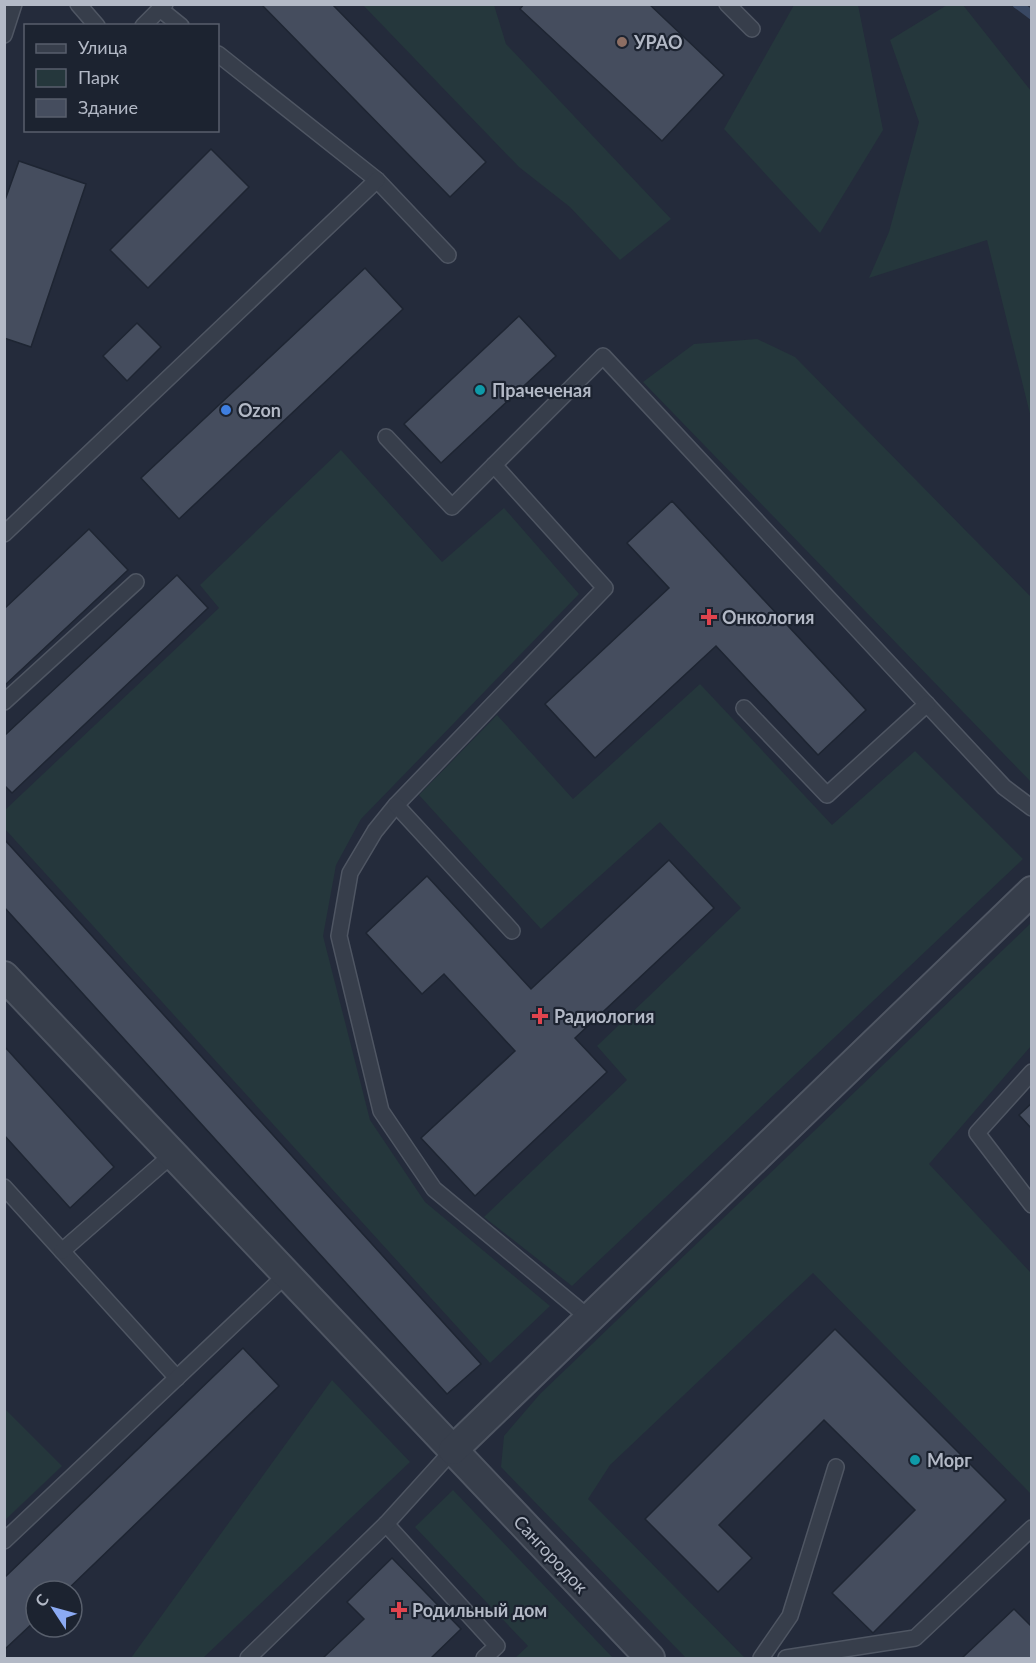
<svg xmlns="http://www.w3.org/2000/svg" width="1036" height="1663" font-family="Lato,sans-serif">
<rect width="100%" height="100%" fill="#242b3b"/>
<!-- green -->
<g fill="#25373c">
<polygon points="363,5 494,5 506,44 671,219 620,260 570,207 519,167"/>
<polygon points="794,5 858,5 883,130 820,233 724,129"/>
<polygon points="947,5 963,5 1031,91 1031,418 987,240 869,278 889,232 919,122 890,40"/>
<polygon points="757,339 795,357 1031,597 1031,782 643,382 694,344"/>
<polygon points="341,450 442,562 504,508 579,594 361,819 336,865 323,936 370,1120 425,1202 550,1306 490,1363 5,829 5,810 219,608 200,585"/>
<polygon points="700,684 832,825 915,751 1023,859 572,1286 484,1217 627,1080 597,1046 741,908 660,822 541,929 419,795 497,715 573,799"/>
<polygon points="1031,923 1031,1046 929,1164 1031,1273 1031,1494 813,1273 610,1465 588,1499 745,1658 686,1658 501,1467 504,1436 540,1394"/>
<polygon points="332,1380 410,1462 203,1658 131,1658"/>
<polygon points="5,1409 62,1466 5,1520"/>
<polygon points="453,1490 613,1658 515,1658 528,1646 415,1527"/>
</g>
<g fill="none" stroke-linecap="round" stroke-linejoin="round">
<!-- stream -->
<polyline stroke="#394863" stroke-width="9" points="1017,4 1032,15"/>
</g>
<!-- building -->
<g fill="#454d5e" stroke="#1e2532" stroke-width="1.5">
<polygon points="261,4 332,4 486,162 450,197"/>
<polygon points="524,4 649,4 724,75 662,141 520,9"/>
<polygon points="211,149 249,187 148,288 110,250"/>
<polygon points="19,161 86,184 31,347 4,338 4,203"/>
<polygon points="365,268 403,309 179,519 141,478"/>
<polygon points="519,316 556,356 441,463 404,424"/>
<polygon points="137,323 161,347 127,381 103,356"/>
<polygon points="672,501 866,710 818,755 716,646 595,758 545,704 669,588 627,543"/>
<polygon points="89,529 128,570 4,686 4,609"/>
<polygon points="177,575 208,608 12,793 4,785 4,736"/>
<polygon points="4,839 481,1364 447,1394 4,907"/>
<polygon points="669,860 714,908 575,1038 607,1072 475,1196 421,1138 515,1051 444,974 422,994 366,933 427,876 531,989"/>
<polygon points="4,1046 114,1167 70,1208 4,1135"/>
<polygon points="1032,1103 1032,1129 1019,1115"/>
<polygon points="835,1329 1006,1500 873,1633 832,1593 915,1510 824,1420 719,1525 752,1558 718,1592 645,1519"/>
<polygon points="243,1348 279,1386 66,1591 36,1591 36,1620 4,1650 4,1578"/>
<polygon points="392,1558 461,1629 431,1658 323,1658 364,1619 347,1602"/>
<polygon points="1014,1609 1032,1627 1032,1658 962,1658"/>
</g>
<g fill="none" stroke-linecap="round" stroke-linejoin="round">
<!-- lane casing -->
<g stroke="#4f5663" stroke-width="18">
<g id="lane">
<polyline points="78,4 97,26"/>
<polyline points="727,4 752,29"/>
<polyline points="160,9 181,26"/>
<polyline points="143,26 165,4"/>
<polyline points="4,35 14,4"/>
<polyline points="218,54 377,180 448,255"/>
<polyline points="386,437 452,507 603,356 1004,787 1032,808"/>
<polyline points="494,465 605,588 396,805 375,831 350,873 339,936 381,1111 434,1189 589,1318"/>
<polyline points="4,534 377,180"/>
<polyline points="4,702 136,582"/>
<polyline points="744,708 827,795 927,704"/>
<polyline points="396,805 512,931"/>
<polyline points="1032,1072 977,1133 1032,1205"/>
<polyline points="4,1187 177,1378"/>
<polyline points="62,1251 173,1154"/>
<polyline points="386,1524 497,1646 484,1658"/>
<polyline points="4,1541 287,1274"/>
<polyline points="248,1658 386,1524 453,1450"/>
<polyline points="761,1658 790,1616 836,1467"/>
<polyline points="786,1658 915,1638 1032,1528"/>
</g>
</g>
<!-- street casing -->
<g stroke="#4f5663" stroke-width="32">
<g id="street">
<polyline points="4,976 650,1658"/>
<polyline points="453,1450 1032,891"/>
</g>
</g>
<!-- lane -->
<use href="#lane" stroke="#373e4b" stroke-width="15"/>
<!-- street -->
<use href="#street" stroke="#373e4b" stroke-width="28"/>
</g>
<!-- markers -->
<circle fill="#8d6e63" stroke="#1c2330" stroke-width="2" cx="622" cy="42" r="6"/>
<g fill="#0f9aa8" stroke="#1c2330" stroke-width="2">
<circle cx="480" cy="390" r="6"/>
<circle cx="915" cy="1460" r="6"/>
</g>
<circle fill="#3f7fe0" stroke="#1c2330" stroke-width="2" cx="226" cy="410" r="6"/>
<g fill="#e0444e" stroke="#1c2330" stroke-width="2">
<path d="M706 608h6v6h6v6h-6v6h-6v-6h-6v-6h6z"/>
<path d="M537 1007h6v6h6v6h-6v6h-6v-6h-6v-6h6z"/>
<path d="M396 1601h6v6h6v6h-6v6h-6v-6h-6v-6h6z"/>
</g>
<g text-anchor="middle" dominant-baseline="central" stroke-width="4.5" stroke-linejoin="round" paint-order="stroke">
<!-- poi labels -->
<g font-size="18" font-weight="bold" fill="#b3b9c6" stroke="#1c2330" text-anchor="start">
<text x="634" y="42">УРАО</text>
<text x="492" y="390">Прачеченая</text>
<text x="238" y="410">Ozon</text>
<text x="722" y="617">Онкология</text>
<text x="554" y="1016">Радиология</text>
<text x="927" y="1460">Морг</text>
<text x="412" y="1610">Родильный дом</text>
</g>
<!-- street labels -->
<g font-size="18" fill="#b3b9c6" stroke="#1c2330">
<text transform="translate(551 1554) rotate(47)">Сангородок</text>
</g>
</g>
<!-- border -->
<rect width="1036" height="1663" fill="none" stroke="#b3b9c6" stroke-width="12"/>
<!-- legend -->
<rect x="24" y="24" width="195" height="108" fill="#1c2330" stroke="#585f6c" stroke-width="1.5"/>
<rect x="36" y="44" width="30" height="9" fill="#373e4b" stroke="#585f6c" stroke-width="1.5"/>
<text x="78" y="54" font-size="18" fill="#b3b9c6">Улица</text>
<rect x="36" y="69" width="30" height="18" fill="#25373c" stroke="#585f6c" stroke-width="1.5"/>
<text x="78" y="84" font-size="18" fill="#b3b9c6">Парк</text>
<rect x="36" y="99" width="30" height="18" fill="#454d5e" stroke="#585f6c" stroke-width="1.5"/>
<text x="78" y="114" font-size="18" fill="#b3b9c6">Здание</text>
<!-- north arrow -->
<g transform="translate(54 1609) rotate(306)"><circle r="28" fill="#1c2330" stroke="#585f6c" stroke-width="1.5"/>
<path d="M0-4.5L10 22L0 15L-10 22Z" fill="#8baaf3"/>
<text y="-9" font-size="16" font-weight="bold" text-anchor="middle" fill="#b3b9c6">С</text>
</g>
</svg>
